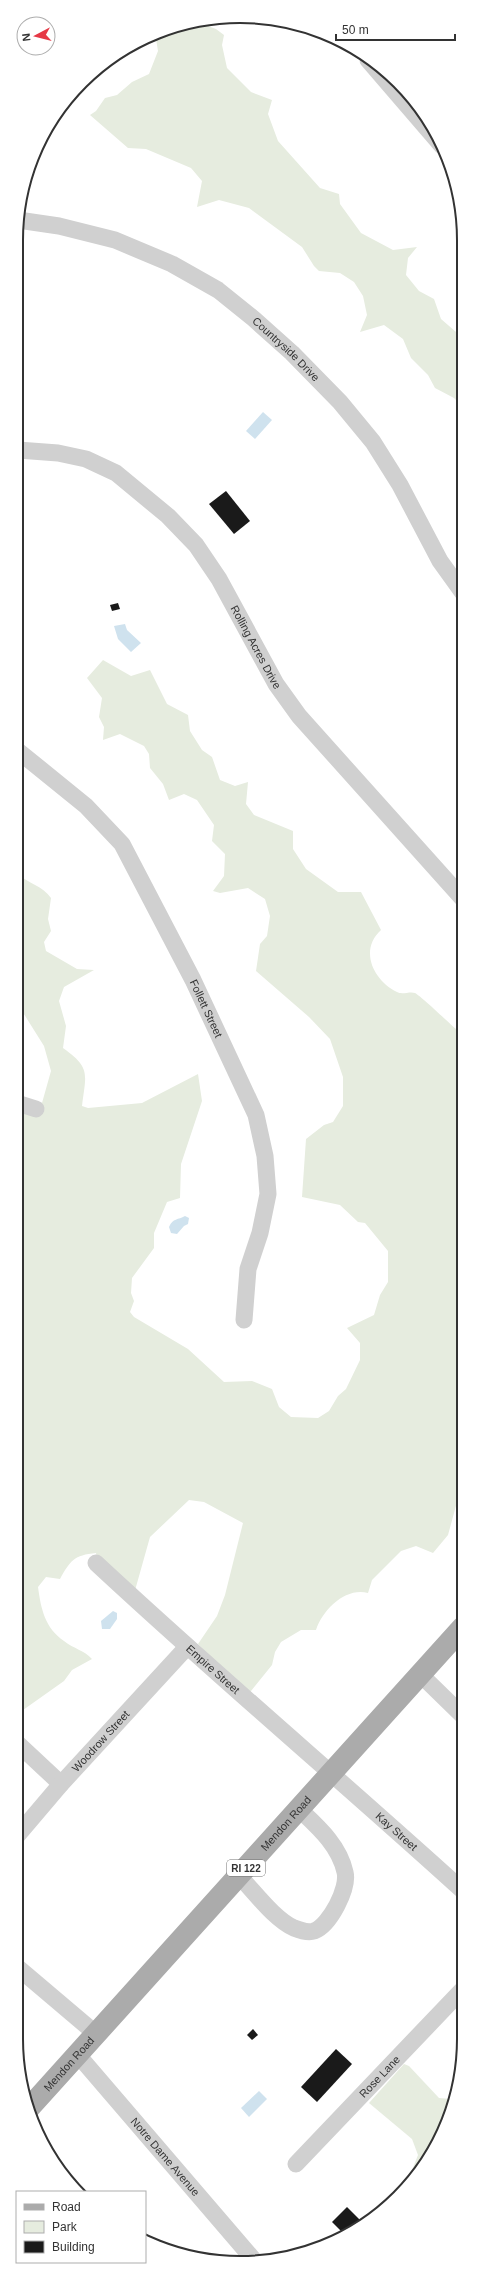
<svg xmlns="http://www.w3.org/2000/svg" width="480" height="2279" font-family="Arial,sans-serif">
<rect width="100%" height="100%" fill="#fff"/>
<!-- green -->
<g fill="#e6ecdf">
<path d="M 200,23 L 216,29 L 224,35 L 222,45 L 227,68 L 251,92 L 272,100 L 268,114 L 278,141 L 320,188 L 339,194 L 340,204 L 361,233 L 393,250 L 417,247 L 408,258 L 406,275 L 419,291 L 434,299 L 441,319 L 463,338 L 463,407 L 454,398 L 435,388 L 428,375 L 411,358 L 403,339 L 384,325 L 360,332 L 367,315 L 363,296 L 354,282 L 340,273 L 319,271 L 314,266 L 302,247 L 249,208 L 219,200 L 197,207 L 202,181 L 191,168 L 146,149 L 128,148 L 90,115 L 96,111 L 105,98 L 117,95 L 132,82 L 149,74 L 158,51 L 156,39 C 168,27 184,24 200,23 Z"/>
<path d="M 103,660 L 131,676 L 150,670 L 167,704 L 188,715 L 190,731 L 202,750 L 212,757 L 220,780 L 235,786 L 248,782 L 246,804 L 254,815 L 293,831 L 293,849 L 306,869 L 338,892 L 361,892 L 381,930 C 359,950 373,980 397,992 C 402,995 410,991 415,993 C 422,997 449,1023 457,1030 L 458,1036 L 463,1042 L 463,1480 L 448,1535 L 433,1553 L 416,1546 L 401,1551 L 372,1580 L 368,1593 C 346,1587 323,1609 316,1630 L 301,1630 L 281,1642 L 275,1652 L 272,1665 L 247,1696 L 198,1644 L 217,1616 L 225,1595 L 243,1523 L 204,1502 L 189,1500 L 150,1537 L 134,1594 L 99,1567 L 96,1553 C 74,1555 70,1561 60,1579 L 46,1577 L 38,1587 C 41,1609 45,1628 64,1641 C 74,1649 84,1650 92,1659 L 72,1670 L 64,1681 L 16,1715 L 17,1095 L 42,1103 L 51,1071 L 44,1046 L 17,1003 L 17,874 C 28,883 43,886 51,898 L 48,919 L 51,931 L 44,942 L 46,951 L 77,969 L 94,970 L 64,987 L 59,1001 L 66,1026 L 63,1048 C 91,1068 86,1073 82,1106 L 88,1108 L 142,1103 L 198,1074 L 202,1101 L 181,1164 L 180,1198 L 167,1202 L 154,1233 L 154,1248 L 132,1278 L 131,1293 L 134,1301 L 130,1312 L 134,1317 L 188,1349 L 224,1382 L 252,1381 L 272,1389 L 279,1407 L 291,1417 L 318,1418 L 329,1411 L 338,1396 L 346,1389 L 360,1360 L 360,1343 L 347,1328 L 374,1315 L 380,1295 L 388,1282 L 388,1251 L 365,1223 L 358,1222 L 340,1205 L 302,1197 L 306,1139 L 324,1125 L 333,1122 L 343,1106 L 343,1077 L 330,1039 L 309,1017 L 256,971 L 260,944 L 267,936 L 270,916 L 265,899 L 248,888 L 220,893 L 213,891 L 224,876 L 225,854 L 212,841 L 214,825 L 197,800 L 184,794 L 169,800 L 163,784 L 150,768 L 149,754 L 144,746 L 120,734 L 103,740 L 104,727 L 99,717 L 102,698 L 87,678 Z"/>
<polygon points="404,2064 409,2066 439,2098 451,2099 434,2151 407,2183 418,2155 412,2139 369,2103"/>
</g>
<!-- water -->
<g fill="#cfe2ee">
<polygon points="263,412 272,420 255,439 246,431"/>
<polygon points="125,624 127,630 141,643 131,652 118,639 114,626"/>
<path d="M 185,1216 L 189,1218 L 188,1224 L 184,1226 L 177,1234 L 171,1233 L 169,1227 C 173,1218 178,1220 185,1216 Z"/>
<polygon points="113,1611 117,1613 117,1619 110,1629 102,1629 101,1621"/>
<polygon points="259,2091 267,2099 249,2117 241,2108"/>
</g>
<!-- building -->
<g fill="#1a1a1a">
<polygon points="226,491 250,521 234,534 209,504"/>
<polygon points="118,603 120,609 112,611 110,605"/>
<polygon points="253,2029 258,2035 252,2040 247,2035"/>
<polygon points="336,2049 352,2064 317,2102 301,2087"/>
<polygon points="347,2207 360,2220 343,2233 332,2222"/>
</g>
<g fill="none" stroke-linecap="round" stroke-linejoin="round">
<!-- minor -->
<g stroke="#d0d0d0" stroke-width="17">
<polyline points="368,60 442,146"/>
<path id="s1" d="M 18,220 L 59,226 L 115,240 L 172,264 L 218,290 L 254,319 L 292,353 L 340,402 L 373,442 L 400,485 L 440,561 L 463,593"/>
<path id="s2" d="M 18,450 L 58,453 L 86,459 L 116,473 L 168,516 L 196,545 L 219,579 L 276,684 L 299,716 L 463,899"/>
<path id="s3" d="M 17,750 L 86,806 L 122,844 L 193,980 L 256,1115 L 265,1156 L 268,1194 L 260,1233 L 248,1269 L 244,1320"/>
<polyline points="17,1103 36,1109"/>
<path id="s4" d="M 96,1563 C 216,1675 341,1780 462,1890"/>
<polyline points="421,1675 462,1715"/>
<polyline points="16,1742 61,1784"/>
<path id="s5" d="M 16,1837 L 61,1784 L 187,1647"/>
<path d="M 239,1876 C 254,1891 274,1919 294,1928 C 299,1930 308,1933 314,1931 C 330,1925 349,1888 345,1872 C 339,1845 318,1827 299,1809"/>
<polyline points="16,1966 95,2033"/>
<path id="s6" d="M 78,2055 L 253,2259"/>
<path id="s7" d="M 296,2164 L 462,1990"/>
</g>
<!-- major -->
<path stroke="#ababab" stroke-width="22" id="s8" d="M 30,2107 L 462,1628"/>
</g>
<g text-anchor="middle" dominant-baseline="central" stroke-width="4" stroke-linejoin="round" paint-order="stroke">
<!-- shield labels -->
<rect fill="#fff" stroke="#707070" stroke-width="1" x="227" y="1860" width="38" height="16" rx="3"/>
<g font-size="10" font-weight="bold" fill="#333">
<text x="246" y="1868">RI 122</text>
</g>
<!-- street labels -->
<g font-size="11" fill="#333" stroke="#fff">
<text stroke="none"><textPath href="#s1" startOffset="304">Countryside Drive</textPath></text>
<text stroke="none"><textPath href="#s2" startOffset="328">Rolling Acres Drive</textPath></text>
<text stroke="none"><textPath href="#s3" startOffset="326">Follett Street</textPath></text>
<text stroke="none"><textPath href="#s4" startOffset="158">Empire Street</textPath></text>
<text stroke="none"><textPath href="#s5" startOffset="128">Woodrow Street</textPath></text>
<text stroke="none"><textPath href="#s8" startOffset="382">Mendon Road</textPath></text>
<text stroke="none"><textPath href="#s4" startOffset="403">Kay Street</textPath></text>
<text stroke="none"><textPath href="#s8" startOffset="58">Mendon Road</textPath></text>
<text stroke="none"><textPath href="#s7" startOffset="121">Rose Lane</textPath></text>
<text stroke="none"><textPath href="#s6" startOffset="134">Notre Dame Avenue</textPath></text>
</g>
</g>
<!-- crop -->
<path d="M0 0H480V2279H0ZM240 23H240A217 217 0 0 1 457 240V2039A217 217 0 0 1 240 2256H240A217 217 0 0 1 23 2039V240A217 217 0 0 1 240 23Z" fill="#fff" fill-rule="evenodd"/>
<path fill="none" stroke="#333" stroke-width="2" d="M240 23H240A217 217 0 0 1 457 240V2039A217 217 0 0 1 240 2256H240A217 217 0 0 1 23 2039V240A217 217 0 0 1 240 23Z"/>
<!-- legend -->
<rect x="16" y="2191" width="130" height="72" fill="#ffffff" stroke="#adadad"/>
<rect x="24" y="2204" width="20" height="6" fill="#ababab" stroke="#adadad"/>
<text x="52" y="2211" font-size="12" fill="#333333">Road</text>
<rect x="24" y="2221" width="20" height="12" fill="#e6ecdf" stroke="#adadad"/>
<text x="52" y="2231" font-size="12" fill="#333333">Park</text>
<rect x="24" y="2241" width="20" height="12" fill="#1a1a1a" stroke="#adadad"/>
<text x="52" y="2251" font-size="12" fill="#333333">Building</text>
<!-- north arrow -->
<g transform="translate(36 36) rotate(263)"><circle r="19" fill="#ffffff" stroke="#adadad"/>
<path d="M0-3L7 15L0 10L-7 15Z" fill="#e63946"/>
<text y="-6" font-size="11" font-weight="bold" text-anchor="middle" fill="#333333">N</text>
</g>
<!-- scale -->
<path d="M336 34v6h119v-6" fill="none" stroke="#333333" stroke-width="2"/>
<text x="342" y="34" font-size="12" fill="#333333" stroke="#ffffff" stroke-width="3" paint-order="stroke">50 m</text>
</svg>
